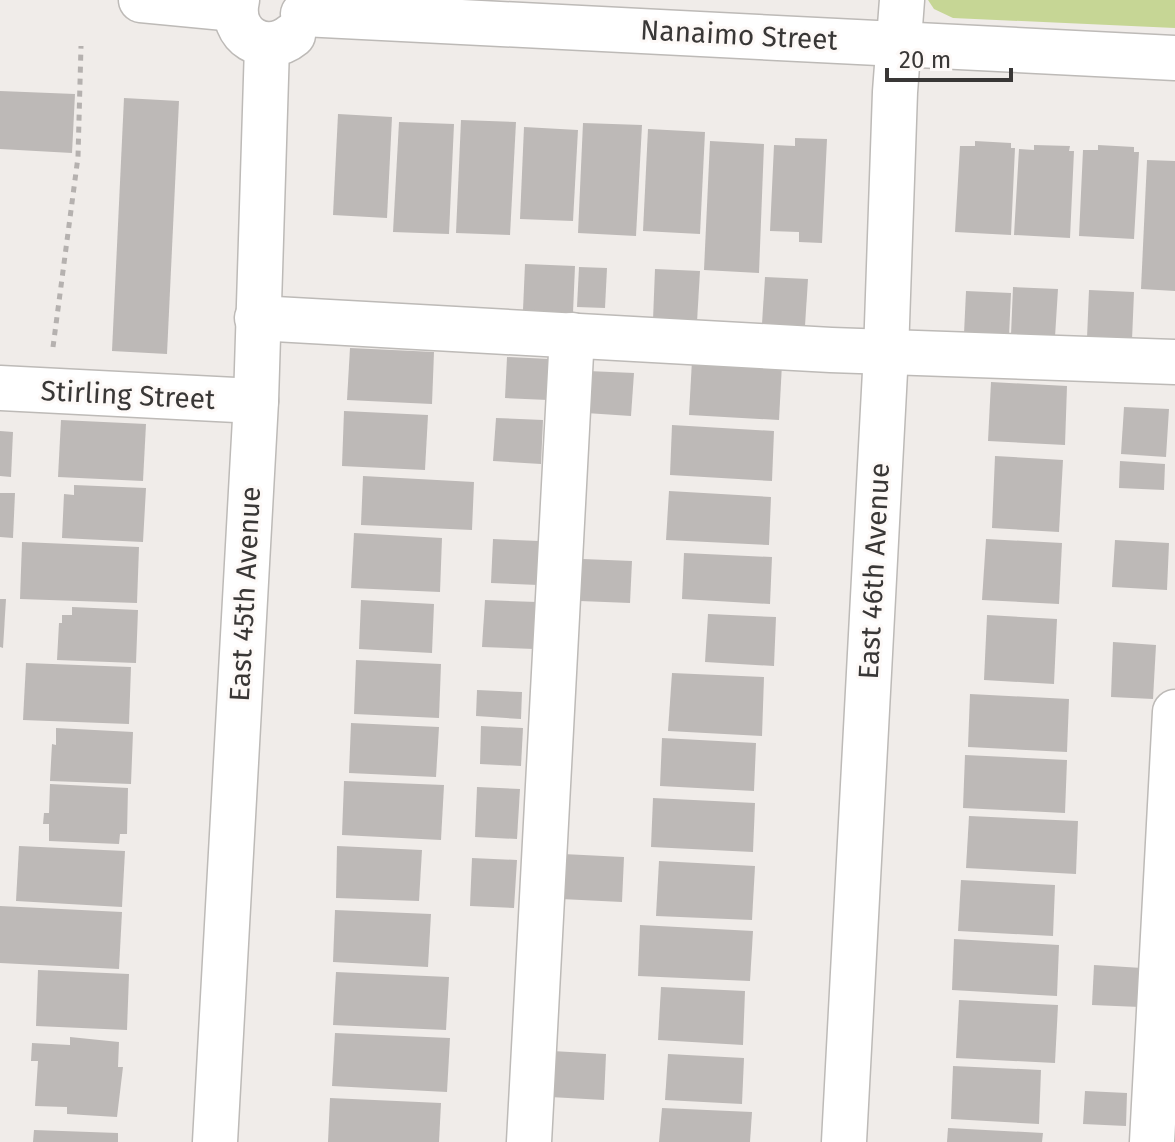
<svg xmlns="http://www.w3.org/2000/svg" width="1175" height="1142" font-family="'Fira Sans',sans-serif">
<rect width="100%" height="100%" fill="#f0ece9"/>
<!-- green -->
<polygon fill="#c6d695" points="928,0 1175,0 1175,28 953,18 934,9"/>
<!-- building -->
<g fill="#bdb9b7">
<polygon points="0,91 75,94 72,153 0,149"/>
<polygon points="124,98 179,101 167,354 112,351"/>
<polygon points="338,114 392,117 387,218 333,215"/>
<polygon points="461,120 516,122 510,235 456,233"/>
<polygon points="399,122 454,124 449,234 393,232"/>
<polygon points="583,123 642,125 636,236 578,233"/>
<polygon points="524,127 578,130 573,221 520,219"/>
<polygon points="648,129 705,132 700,234 643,231"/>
<polygon points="795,138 827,139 822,243 799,242 799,232 770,231 774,145 795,146"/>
<polygon points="710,141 764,144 759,273 704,270"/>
<polygon points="975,141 1011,143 1011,148 1015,148 1011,235 955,232 960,146 975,146"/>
<polygon points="1034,145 1070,146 1069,151 1074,151 1070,238 1014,235 1019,149 1034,150"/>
<polygon points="1098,145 1134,147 1134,152 1139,152 1134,239 1079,236 1083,150 1098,150"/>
<polygon points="1147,160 1175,161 1175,291 1141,289"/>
<polygon points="525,264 575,266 573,313 523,310"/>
<polygon points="579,267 607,268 605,308 577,307"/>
<polygon points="655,269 700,271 697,322 653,320"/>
<polygon points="765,277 808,279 805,326 762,324"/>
<polygon points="1013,287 1058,289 1055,337 1011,335"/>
<polygon points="1089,290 1134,292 1132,340 1087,338"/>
<polygon points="966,291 1011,293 1009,336 964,334"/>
<polygon points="350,348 434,352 432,404 347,400"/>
<polygon points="507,357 550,359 548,400 505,398"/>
<polygon points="692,360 782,364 779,420 689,415"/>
<polygon points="588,371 634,373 631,416 586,413"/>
<polygon points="991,382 1067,386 1065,445 988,441"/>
<polygon points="1124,407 1169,409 1166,457 1121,454"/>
<polygon points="344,411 428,415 425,470 342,466"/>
<polygon points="496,418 543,420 541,464 493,461"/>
<polygon points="61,420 146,424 143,481 58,477"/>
<polygon points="672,425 774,431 772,481 670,475"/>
<polygon points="0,431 13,432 11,477 0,476"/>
<polygon points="995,456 1063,460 1059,532 992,528"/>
<polygon points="1120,461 1165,464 1164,490 1119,488"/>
<polygon points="363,476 474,482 472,530 361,525"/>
<polygon points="74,485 146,488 143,542 62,538 64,494 74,495"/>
<polygon points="669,491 771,497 769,545 666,540"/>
<polygon points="0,493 15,493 13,538 0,537"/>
<polygon points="354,533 442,538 440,592 351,588"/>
<polygon points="493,539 539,541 538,585 491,583"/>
<polygon points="986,539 1062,543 1059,604 982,600"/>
<polygon points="1115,540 1169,543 1167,590 1112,587"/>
<polygon points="22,542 139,547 137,603 20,599"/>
<polygon points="684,553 772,557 770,604 682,599"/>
<polygon points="583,559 632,561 630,603 580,601"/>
<polygon points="0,599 6,599 3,648 0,647"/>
<polygon points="361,600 434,604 432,653 359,649"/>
<polygon points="485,600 537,602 534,649 482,647"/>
<polygon points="72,607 138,610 136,663 57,660 59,623 62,623 62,615 72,615"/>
<polygon points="708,614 776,617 774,666 705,662"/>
<polygon points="987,615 1057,619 1054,684 984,680"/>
<polygon points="1113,642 1156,645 1153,699 1111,697"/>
<polygon points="356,660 441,664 439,718 354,714"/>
<polygon points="26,663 131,667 129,724 23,720"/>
<polygon points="672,673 764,677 762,736 668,731"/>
<polygon points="477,690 522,692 521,719 476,716"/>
<polygon points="970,694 1069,699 1067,752 968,747"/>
<polygon points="351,723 439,727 436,777 349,773"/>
<polygon points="481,726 523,728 521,766 480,764"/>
<polygon points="56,728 133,732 131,784 50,781 52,744 56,745"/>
<polygon points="662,738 756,743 754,791 660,786"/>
<polygon points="965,755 1067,760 1065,813 963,808"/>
<polygon points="344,781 444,785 441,840 342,835"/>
<polygon points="50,784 128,788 127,834 120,834 119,844 49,841 49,824 43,824 44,813 49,813"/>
<polygon points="477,787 520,789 517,839 475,837"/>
<polygon points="653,798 755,803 753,852 651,847"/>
<polygon points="969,816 1078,821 1076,874 966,868"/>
<polygon points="19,846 125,851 122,907 16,901"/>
<polygon points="337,846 422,850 419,901 336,898"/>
<polygon points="563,854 624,857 622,902 561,899"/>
<polygon points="472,858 517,860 514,908 470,906"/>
<polygon points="659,861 755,866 752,920 656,916"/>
<polygon points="961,880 1055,885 1053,936 958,931"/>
<polygon points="0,906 122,912 119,969 0,963"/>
<polygon points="335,910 431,914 428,967 333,962"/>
<polygon points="640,925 753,931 750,981 638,976"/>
<polygon points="954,939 1059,945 1057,996 952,990"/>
<polygon points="1094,965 1142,968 1140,1007 1092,1005"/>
<polygon points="38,970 129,974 127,1030 36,1026"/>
<polygon points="336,972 449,977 446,1030 333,1025"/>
<polygon points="661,987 745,991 743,1045 658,1040"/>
<polygon points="959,1000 1058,1005 1055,1063 956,1058"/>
<polygon points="335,1033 450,1038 447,1092 332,1086"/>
<polygon points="70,1037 119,1042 118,1067 123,1067 117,1117 67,1114 67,1107 35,1106 38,1061 31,1061 32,1043 70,1045"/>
<polygon points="552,1051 606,1054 604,1100 550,1097"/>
<polygon points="668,1054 744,1058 742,1104 665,1100"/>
<polygon points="953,1066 1041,1070 1039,1124 951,1119"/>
<polygon points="1085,1091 1127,1093 1126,1126 1083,1124"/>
<polygon points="330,1098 441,1103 439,1142 328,1142"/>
<polygon points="662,1108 752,1112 750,1142 659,1142"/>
<polygon points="948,1128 1043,1133 1042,1142 947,1142"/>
<polygon points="34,1130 118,1133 118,1142 33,1142"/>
</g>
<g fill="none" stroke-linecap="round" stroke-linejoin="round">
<!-- minor casing -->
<g stroke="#bdbab7" stroke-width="47">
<g id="minor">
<polyline points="141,0 235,9"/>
<path d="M 237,0 C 229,35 265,58 293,35"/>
<polyline points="303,14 1175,58"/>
<polyline points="257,318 831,350 1175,362"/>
<polyline points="0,388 256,401"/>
<polyline points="215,1142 256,401 267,46"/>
<polyline points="529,1142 572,335"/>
<polyline points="844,1142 886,353 895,92 902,0"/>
<polyline points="1152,1142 1175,712"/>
</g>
</g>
<!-- path -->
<polyline stroke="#b5b1af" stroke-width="5" stroke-dasharray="6 6" stroke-linecap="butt" points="53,347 78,157 81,46"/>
<!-- minor -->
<use href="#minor" stroke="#fff" stroke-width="44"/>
</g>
<g text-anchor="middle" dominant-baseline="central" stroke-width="6" stroke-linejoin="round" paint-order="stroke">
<!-- street labels -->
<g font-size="28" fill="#393736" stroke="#fdf9f7">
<text transform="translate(739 35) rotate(3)">Nanaimo Street</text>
<text transform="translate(128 395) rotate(3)">Stirling Street</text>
<text transform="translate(874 571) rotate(-87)">East 46th Avenue</text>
<text transform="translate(245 594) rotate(-87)">East 45th Avenue</text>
</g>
</g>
<!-- scale -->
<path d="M887 68v12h124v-12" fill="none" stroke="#393736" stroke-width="4"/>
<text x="899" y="68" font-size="24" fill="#393736" stroke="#fdf9f7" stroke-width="6" paint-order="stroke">20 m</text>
</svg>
